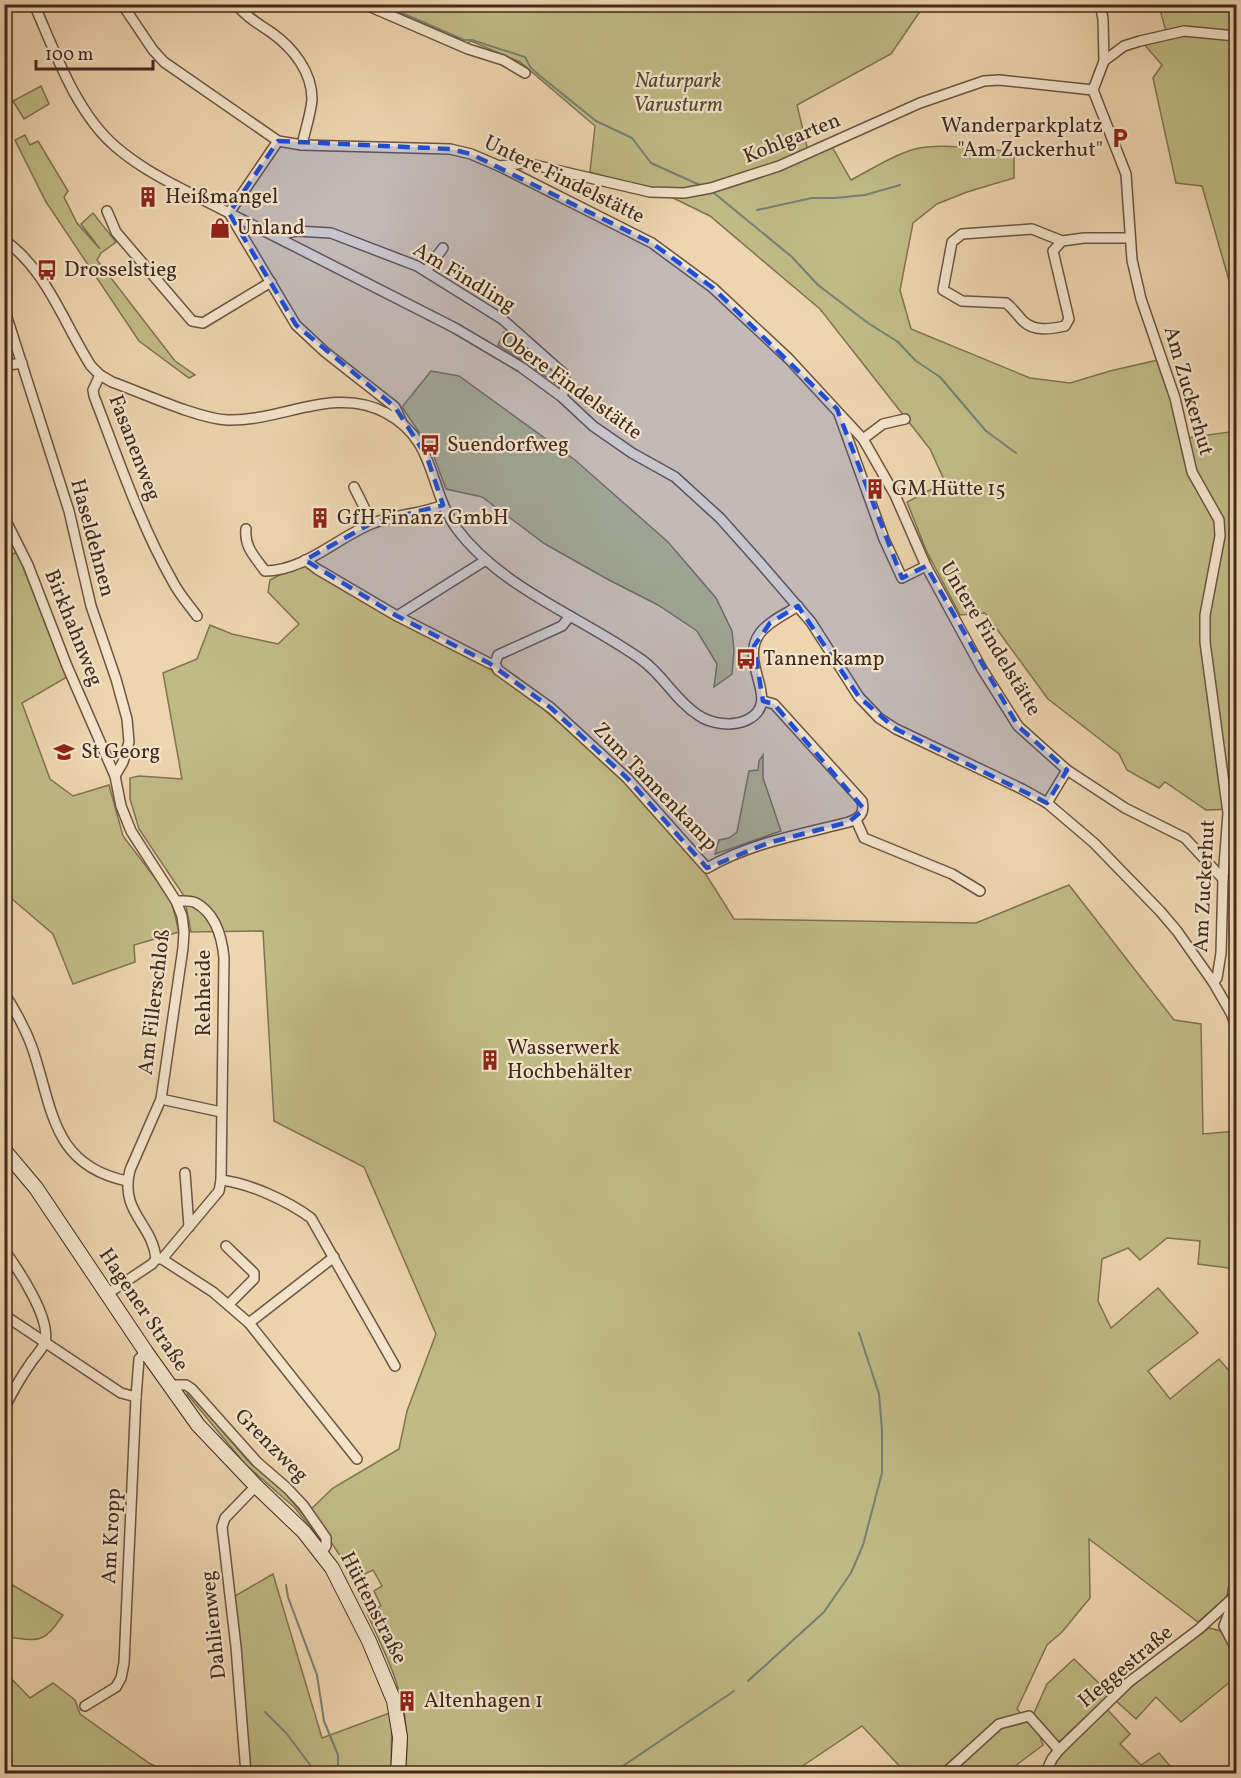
<svg xmlns="http://www.w3.org/2000/svg" width="1241" height="1778" font-family="Vollkorn,serif">
<rect width="100%" height="100%" fill="#edd5af"/>
<filter id="stains"><feTurbulence type="fractalNoise" baseFrequency=".00333" numOctaves="4"/><feColorMatrix values="0 0 0 0 .2 0 0 0 0 .09 0 0 0 0 .02 0 0 0 .5 -.17"/></filter>
<radialGradient id="worn" r=".72"><stop offset=".6" stop-color="#630" stop-opacity="0"/><stop offset="1" stop-color="#630" stop-opacity=".3"/></radialGradient>
<!-- green -->
<g fill="#c0bb85" stroke="#817252" stroke-width="1.5">
<path d="M 372,5 L 940,5 L 921,10 L 891,54 L 797,105 L 808,151 L 831,145 L 851,180 C 872,169 893,155 915,149 C 941,142 987,150 1014,152 L 1014,178 L 967,192 L 937,204 L 913,223 L 900,290 L 911,329 L 1030,378 L 1070,383 L 1110,371 L 1158,360 L 1173,404 L 1180,439 L 1236,431 L 1236,809 L 1206,810 L 1165,782 L 1159,788 L 1127,770 L 1119,754 L 1048,699 L 985,613 L 960,615 L 926,550 L 907,502 L 945,482 L 930,449 L 820,309 L 710,216 L 667,195 L 590,172 L 595,126 L 520,62 L 471,41 L 464,46 Z"/>
<polygon points="1145,5 1236,5 1236,305 1202,186 1176,183 1153,78 1162,65 1143,43 1167,35 1159,6 1146,7"/>
<polygon points="41,86 49,104 24,119 13,101"/>
<polygon points="25,135 30,145 38,141 68,191 64,197 77,223 100,249 81,224 93,213 116,242 101,253 97,260 175,361 195,375 189,378 139,341 46,202 15,140"/>
<polygon points="504,332 517,338 532,352 525,362 498,345"/>
<polygon points="534,354 561,377 559,386 528,364"/>
<polygon points="431,371 459,376 575,460 668,542 716,598 732,631 734,651 732,674 714,687 717,664 697,631 658,605 609,580 545,544 482,497 446,489 432,451 402,407"/>
<polygon points="17,552 67,677 22,703 50,779 73,796 109,785 123,836 171,899 179,932 134,945 135,962 73,984 53,934 5,893 4,558"/>
<path d="M 307,566 L 487,667 L 543,709 L 595,753 L 647,804 L 700,865 L 734,919 L 976,923 L 1069,885 L 1174,1020 L 1201,1024 L 1203,1134 L 1236,1131 L 1236,1269 L 1198,1264 L 1200,1241 L 1167,1238 L 1140,1260 L 1128,1248 L 1102,1259 L 1098,1301 L 1111,1328 L 1158,1288 L 1198,1333 L 1148,1371 L 1170,1399 L 1219,1359 L 1236,1379 L 1236,1448 L 1231,1452 L 1236,1459 L 1236,1577 L 1228,1588 L 1227,1597 L 1198,1622 L 1089,1539 L 1090,1598 L 1062,1632 L 1047,1645 L 1017,1709 L 1039,1733 L 1043,1745 L 1006,1773 L 906,1773 L 862,1726 L 792,1773 L 406,1773 C 406,1758 408,1742 406,1727 C 403,1687 383,1649 367,1613 L 381,1606 L 374,1591 L 382,1586 L 373,1570 L 365,1574 L 361,1565 L 350,1571 L 310,1510 L 333,1488 L 399,1449 L 407,1411 L 436,1334 L 364,1167 L 274,1121 L 263,931 L 191,932 L 184,896 L 139,829 L 130,799 L 130,778 L 139,776 L 182,779 L 163,673 L 197,659 L 210,625 L 232,634 L 278,644 L 299,624 L 268,592 L 270,580 L 289,570 Z"/>
<polygon points="763,755 763,778 781,831 715,854 719,840 729,838 737,832 749,771 758,770 759,761"/>
<polygon points="189,1392 248,1461 284,1492 319,1533 318,1536 294,1507 245,1464 187,1394"/>
<polygon points="273,1574 322,1738 392,1712 391,1773 249,1773 235,1596"/>
<path d="M 4,1580 L 63,1615 C 44,1642 42,1642 9,1637 L 5,1643 Z"/>
<polygon points="1209,1628 1221,1631 1236,1658 1236,1677 1181,1722 1156,1697 1136,1719 1115,1700 1132,1684"/>
<polygon points="1074,1659 1106,1690 1108,1696 1060,1741 1055,1742 1035,1719 1034,1713 1047,1684"/>
<polygon points="4,1671 30,1698 53,1683 75,1700 80,1714 149,1763 169,1773 5,1773"/>
<polygon points="1106,1708 1130,1734 1120,1744 1141,1765 1159,1753 1176,1773 1050,1774 1061,1754"/>
</g>
<g fill="none" stroke-linecap="round" stroke-linejoin="round">
<!-- stream -->
<g stroke="#777f77" stroke-width="2">
<polyline points="381,4 464,40 472,40 525,57 531,68 539,75 596,121 632,138 651,163 702,186"/>
<polyline points="714,193 792,257 818,285 868,323 898,342 916,361 940,377 986,431 1016,453"/>
<polyline points="757,210 812,198 835,198 865,195 900,185"/>
<polyline points="286,1585 288,1597 317,1675 324,1721 338,1755 338,1774"/>
<polyline points="748,1681 824,1612 851,1573 863,1545 882,1473 882,1430 879,1394 859,1333"/>
<polyline points="265,1712 286,1733 317,1774"/>
<polyline points="611,1774 734,1691"/>
</g>
<!-- minor casing -->
<g stroke="#6d5442" stroke-width="12">
<g id="minor">
<path d="M 34,4 C 55,52 76,113 116,147 C 137,165 159,177 182,189 L 455,328 L 521,367 L 562,397 L 593,426 L 632,453 L 675,477 L 720,518 L 761,564 L 811,622 L 859,697 L 879,718 L 896,729 L 1022,789 L 1047,803 L 1094,843 L 1160,911 L 1177,931 L 1213,982 L 1231,1013 L 1236,1026"/>
<polyline points="122,4 153,50 164,62 278,141 302,145 450,149 471,154 499,166 652,243 713,288 789,359 863,439 895,495 926,566 982,669 1018,726 1067,770 1125,808 1185,838 1223,879"/>
<path d="M 236,4 C 246,17 259,24 272,33 C 293,48 312,72 312,99 C 311,114 305,130 302,145"/>
<polyline points="364,4 468,49 503,60 525,73"/>
<polyline points="1100,4 1103,19 1104,61 1093,90 1126,174 1132,260 1141,299 1175,398 1192,472 1219,520 1220,536 1205,615 1205,642 1228,813 1223,879 1221,953 1217,978 1213,982"/>
<polyline points="1104,61 1124,46 1140,41 1184,31 1236,36"/>
<polyline points="278,141 229,213 296,325 325,352 395,407 402,423"/>
<polyline points="499,166 526,163 650,192 684,193 711,188 779,166 920,103 984,81 999,80 1093,90"/>
<polyline points="107,211 116,232 192,321 203,323 271,282"/>
<polyline points="275,236 296,231 331,233 417,266 502,319 563,373 566,384 562,397"/>
<path d="M 4,240 C 47,270 64,324 91,366 L 100,375 L 112,382 C 143,393 196,418 227,420 C 280,422 335,385 386,413 C 438,441 427,488 457,529 C 502,589 582,617 642,660 C 663,675 676,701 698,715 C 711,724 732,727 747,720 C 784,702 737,664 760,633 C 769,621 786,614 798,606"/>
<path d="M 1062,241 L 1032,229 L 962,234 L 952,242 L 943,290 L 962,301 L 1006,303 C 1013,308 1017,315 1023,321 C 1034,332 1051,329 1065,326 L 1069,319 L 1053,251 L 1062,241 L 1084,238 L 1130,238"/>
<polyline points="426,271 443,248"/>
<polyline points="4,308 69,511 91,606 116,679 127,719 129,742 123,762 115,776"/>
<polyline points="4,363 9,365 22,363"/>
<path d="M 100,375 L 93,390 L 94,396 C 118,458 140,524 173,582 C 179,594 189,605 197,616"/>
<polyline points="839,414 884,539 902,578 926,566"/>
<polyline points="863,439 883,424 905,419"/>
<polyline points="354,487 372,523"/>
<path d="M 4,517 L 28,565 L 67,666 L 115,776 L 121,806 L 131,831 L 176,901 L 182,916 L 184,932 L 183,948 L 161,1099 L 130,1170 C 119,1212 153,1224 156,1259 L 152,1264 L 107,1294"/>
<path d="M 246,529 C 244,547 255,557 265,571 C 304,571 337,538 371,524 C 394,514 420,515 443,505"/>
<path d="M 305,560 L 317,569 L 397,616 L 489,663 L 495,664 L 498,670 L 551,708 L 627,778 L 707,868 C 750,843 802,834 849,822 C 860,818 865,813 862,801 L 774,704 L 763,701"/>
<polyline points="397,616 486,560"/>
<polyline points="495,664 498,655 562,626 570,616"/>
<polyline points="1047,803 1067,770"/>
<polyline points="856,820 864,838 952,874 980,891"/>
<path d="M 176,901 C 182,901 191,900 196,903 C 216,914 222,937 224,958 L 221,1180 C 249,1183 288,1201 311,1218 L 395,1366"/>
<path d="M 4,993 C 15,1010 25,1028 32,1047 C 53,1108 51,1165 127,1181"/>
<polyline points="161,1099 221,1112"/>
<polyline points="185,1173 189,1227"/>
<polyline points="226,1246 254,1273 254,1279 229,1304"/>
<path d="M 4,1250 C 18,1269 51,1318 45,1342 C 43,1348 36,1356 32,1361 C 21,1377 12,1392 4,1409"/>
<polyline points="156,1259 162,1259 213,1292 249,1323 357,1459"/>
<polyline points="162,1259 219,1191 221,1180"/>
<polyline points="4,1315 121,1393 136,1397"/>
<polyline points="249,1323 334,1257"/>
<polyline points="169,1385 186,1385 192,1389 257,1462 287,1488 303,1505 326,1538 326,1546 322,1552"/>
<polyline points="1232,1599 1232,1605 1224,1626 1236,1649"/>
<polyline points="85,1706 116,1687 121,1678 124,1663 136,1397 139,1359 146,1352"/>
<polyline points="246,1774 236,1647 222,1527 225,1518 256,1486"/>
<polyline points="944,1774 999,1724 1029,1716 1059,1750"/>
<polyline points="1045,1774 1052,1759 1059,1750 1129,1682 1199,1629 1236,1595"/>
</g>
</g>
<!-- secondary casing -->
<g stroke="#42291e" stroke-width="16">
<polyline id="secondary" points="4,1150 36,1188 146,1352 198,1425 256,1486 304,1532 332,1568 369,1641 394,1701 400,1737 398,1774"/>
</g>
<!-- minor -->
<use href="#minor" stroke="#f3e4cb" stroke-width="9"/>
<!-- secondary -->
<use href="#secondary" stroke="#f3e4cb" stroke-width="14"/>
</g>
<!-- marked area -->
<path fill="#1d4ed8" fill-opacity="0.2" stroke="#1d4ed8" stroke-width="4.5" stroke-dasharray="12 8" stroke-linejoin="round" d="M 278,141 L 450,149 L 471,154 L 652,243 L 713,288 L 837,409 L 902,578 L 926,566 L 1018,726 L 1067,770 L 1047,803 L 896,729 L 859,697 L 798,606 L 770,623 L 754,646 L 763,701 L 774,704 L 864,809 L 849,822 L 768,843 L 707,868 L 627,778 L 551,708 L 489,663 L 397,616 L 305,560 L 372,523 L 443,505 L 427,457 L 395,407 L 296,325 L 229,213 Z"/>
<!-- icons -->
<defs>
<g id="parking-bare" transform="scale(1.62)"><path d="M-3.5-5.5H1a3.5 3.5 0 0 1 0 7H-1V5.5H-3.5ZM-1-3.4V-.6H.8a1.4 1.4 0 0 0 0-2.8Z" fill="#8f2418" stroke="#f3e4cb" stroke-width="2.5" paint-order="stroke"/></g>
<g id="building-bare" transform="scale(1.62)"><path d="M-4-6H4V6H1V3H-1V6H-4ZM-2.5-4.3h1.7v1.8h-1.7ZM.8-4.3h1.7v1.8H.8ZM-2.5-1h1.7V.8h-1.7ZM.8-1h1.7V.8H.8Z" fill="#8f2418" stroke="#f3e4cb" stroke-width="2.5" paint-order="stroke"/></g>
<g id="shop-bare" transform="scale(1.62)"><path d="M-5-2.5h2.3a2.7 3.5 0 0 1 5.4 0H5L5.5 6h-11ZM-1.5-2.5h3a1.5 2.3 0 0 0-3 0Z" fill="#8f2418" stroke="#f3e4cb" stroke-width="2.5" paint-order="stroke"/></g>
<g id="bus-bare" transform="scale(1.62)"><path d="M-5-6H5V4H4V6H2V4H-2V6H-4V4H-5ZM-3.5-4V0h7V-4ZM-3.5 1.2v1.5H-2V1.2ZM2 1.2v1.5H3.5V1.2Z" fill="#8f2418" stroke="#f3e4cb" stroke-width="2.5" paint-order="stroke"/></g>
<g id="school-bare" transform="scale(1.62)"><path d="M0-5L7-2L0 1L-7-2ZM-4 1L0 2.5L4 1V4Q0 6-4 4Z" fill="#8f2418" stroke="#f3e4cb" stroke-width="2.5" paint-order="stroke"/></g>
</defs>
<g fill-rule="evenodd">
<use href="#parking-bare" x="1120" y="138"/>
<use href="#building-bare" x="148" y="197"/>
<use href="#shop-bare" x="220" y="228"/>
<use href="#bus-bare" x="47" y="270"/>
<use href="#bus-bare" x="430" y="445"/>
<use href="#building-bare" x="875" y="489"/>
<use href="#building-bare" x="320" y="518"/>
<use href="#bus-bare" x="746" y="659"/>
<use href="#school-bare" x="64" y="752"/>
<use href="#building-bare" x="490" y="1060"/>
<use href="#building-bare" x="407" y="1701"/>
</g>
<g text-anchor="middle" dominant-baseline="central" stroke-width="4.5" stroke-linejoin="round" paint-order="stroke">
<!-- park labels -->
<g font-size="21" font-style="italic" fill="#5b4633" stroke="#f3e4cb">
<text x="678" y="81">Naturpark<tspan x="678" dy="24">Varusturm</tspan></text>
</g>
<!-- poi labels -->
<g font-size="21" fill="#42291e" stroke="#f3e4cb" text-anchor="start">
<text x="1103" y="126" text-anchor="end">Wanderparkplatz<tspan x="1103" dy="24">"Am Zuckerhut"</tspan></text>
<text x="165" y="197">Heißmangel</text>
<text x="237" y="228">Unland</text>
<text x="64" y="270">Drosselstieg</text>
<text x="447" y="445">Suendorfweg</text>
<text x="892" y="489">GM Hütte 15</text>
<text x="337" y="518">GfH Finanz GmbH</text>
<text x="763" y="659">Tannenkamp</text>
<text x="81" y="752">St Georg</text>
<text x="507" y="1048">Wasserwerk<tspan x="507" dy="24">Hochbehälter</tspan></text>
<text x="424" y="1701">Altenhagen 1</text>
</g>
<!-- street labels -->
<g font-size="21" fill="#42291e" stroke="#f3e4cb">
<text transform="translate(792 139) rotate(-22)">Kohlgarten</text>
<text transform="translate(564 180) rotate(26)">Untere Findelstätte</text>
<text transform="translate(464 278) rotate(31)">Am Findling</text>
<text transform="translate(571 386) rotate(36)">Obere Findelstätte</text>
<text transform="translate(1188 391) rotate(74)">Am Zuckerhut</text>
<text transform="translate(134 448) rotate(69)">Fasanenweg</text>
<text transform="translate(92 538) rotate(75)">Haseldehnen</text>
<text transform="translate(73 628) rotate(68)">Birkhahnweg</text>
<text transform="translate(990 639) rotate(59)">Untere Findelstätte</text>
<text transform="translate(655 787) rotate(46)">Zum Tannenkamp</text>
<text transform="translate(1205 886) rotate(-87)">Am Zuckerhut</text>
<text transform="translate(204 993) rotate(-90)">Rehheide</text>
<text transform="translate(155 1002) rotate(-83)">Am Fillerschloß</text>
<text transform="translate(143 1310) rotate(56)">Hagener Straße</text>
<text transform="translate(271 1446) rotate(45)">Grenzweg</text>
<text transform="translate(112 1536) rotate(-87)">Am Kropp</text>
<text transform="translate(373 1608) rotate(63)">Hüttenstraße</text>
<text transform="translate(214 1625) rotate(-96)">Dahlienweg</text>
<text transform="translate(1126 1667) rotate(-40)">Heggestraße</text>
</g>
</g>
<!-- margin -->
<rect width="1241" height="1778" fill="none" stroke="#edd5af" stroke-width="24"/>
<rect x="6" y="6" width="1229" height="1766" fill="none" stroke="#42291e" stroke-width="3"/>
<rect x="12" y="12" width="1217" height="1754" fill="none" stroke="#42291e" stroke-width="1.5"/>
<!-- scale -->
<path d="M36 60v9h117v-9" fill="none" stroke="#42291e" stroke-width="3"/>
<text x="45" y="60" font-size="18" fill="#42291e" stroke="#f3e4cb" stroke-width="4.5" paint-order="stroke">100 m</text>
<rect width="100%" height="100%" filter="url(#stains)"/>
<rect width="100%" height="100%" fill="url(#worn)"/>
</svg>
